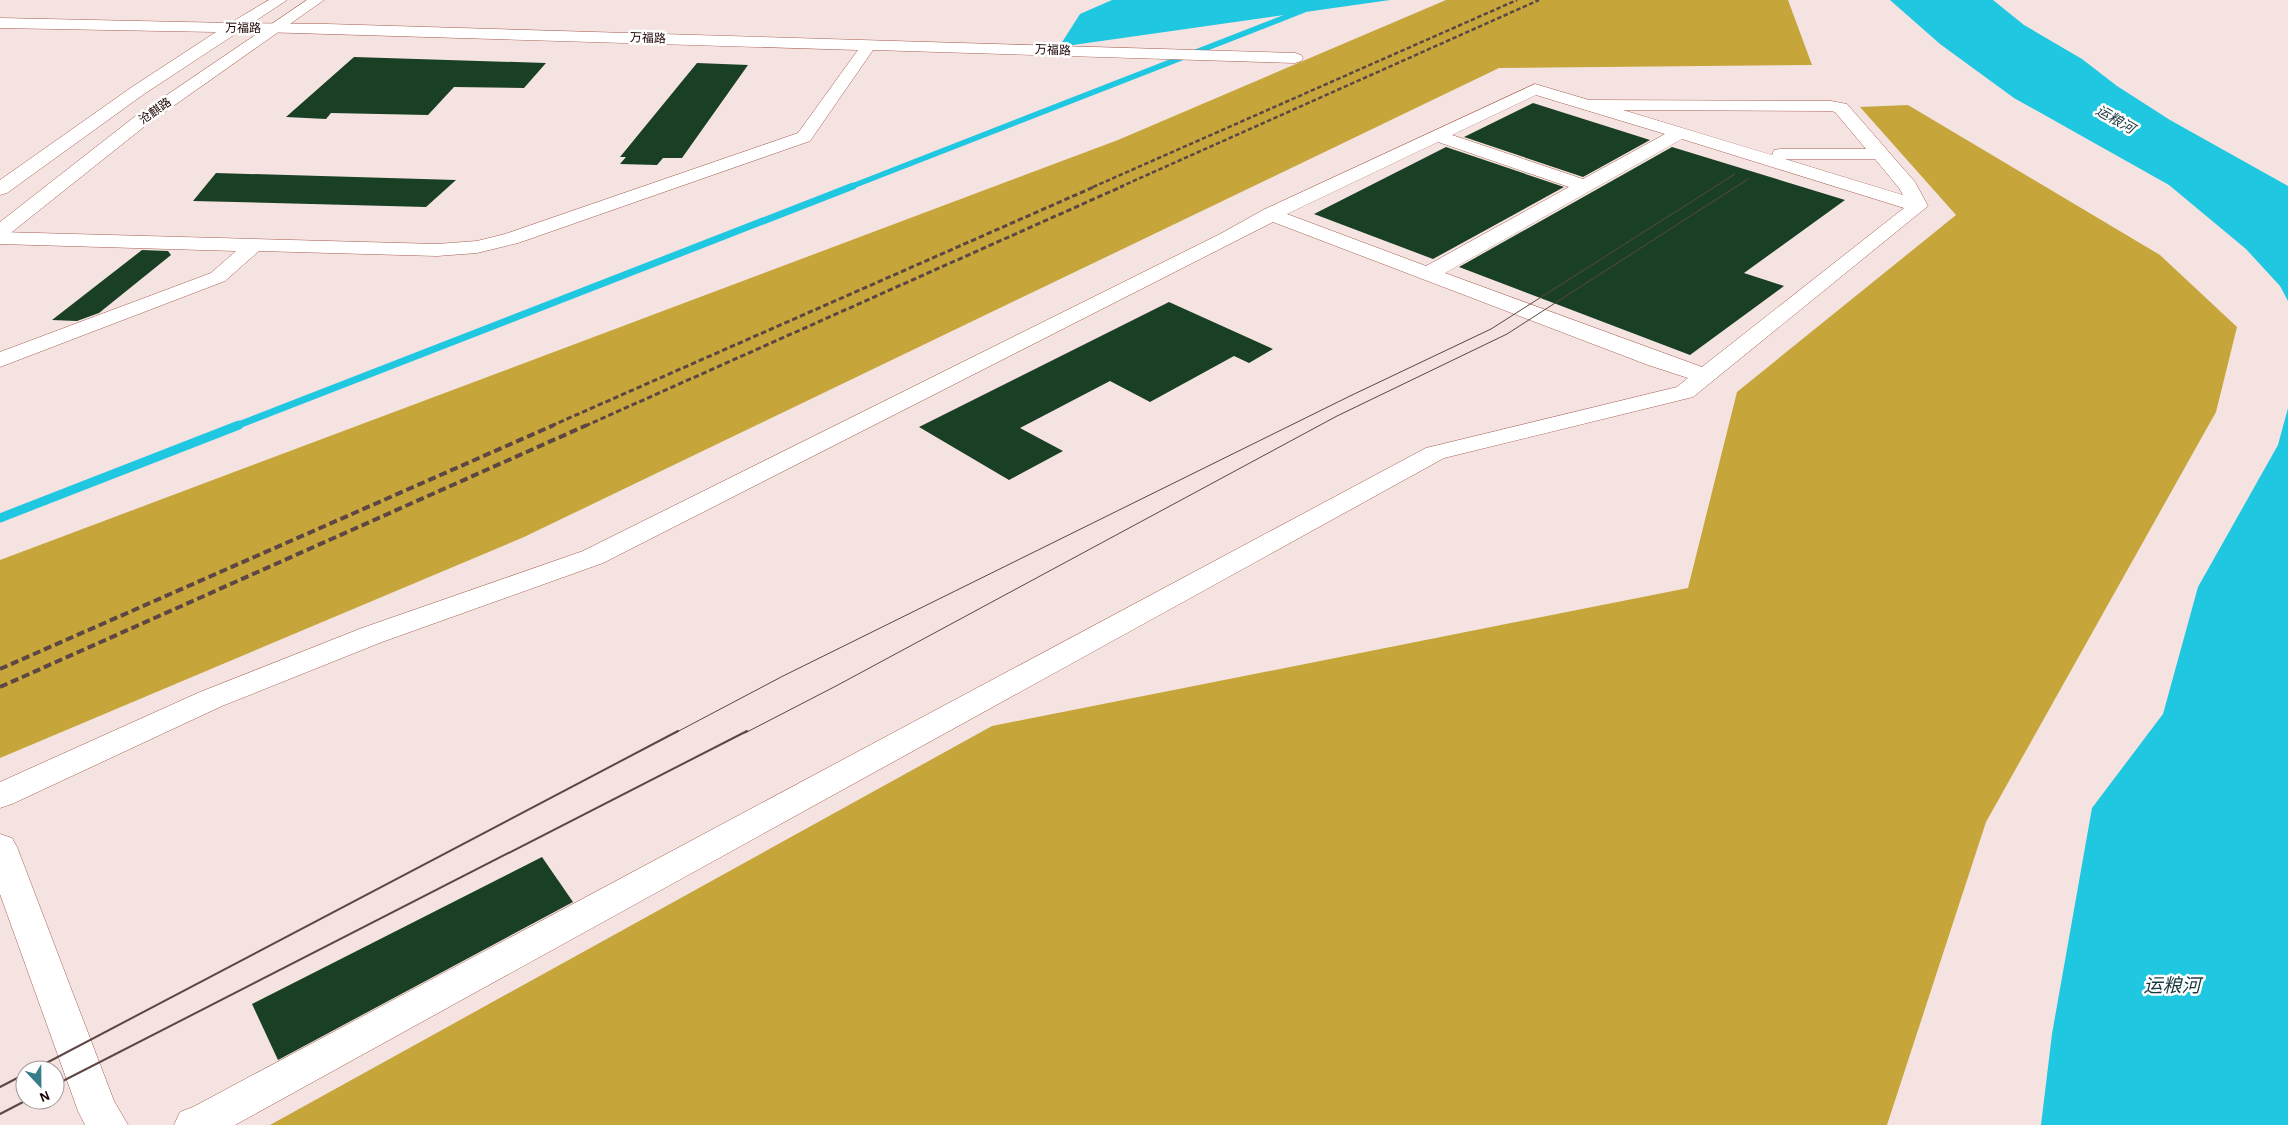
<svg xmlns="http://www.w3.org/2000/svg" width="2288" height="1125" font-family="'Alegreya Sans','Noto Sans SC',sans-serif">
<rect width="100%" height="100%" fill="#f4e3e0"/>
<!-- forest -->
<g fill="#c6a53a">
<polygon points="1446,0 1788,0 1812,65 1499,68 524,537 0,758 0,560 1118,140"/>
<polygon points="1908,105 2160,255 2237,327 2216,412 1986,822 1887,1125 270,1125 992,726 1688,588 1737,392 1956,215 1860,107"/>
</g>
<!-- water -->
<g fill="#1fc7e0">
<polygon points="1112,0 1390,0 1059,47 1080,14"/>
<polygon points="1890,0 1993,0 2024,25 2082,59 2117,86 2170,120 2288,186 2288,301 2280,286 2246,249 2169,185 2014,98 1940,44"/>
<polygon points="2288,408 2288,1125 2041,1125 2052,1034 2092,808 2163,714 2198,587 2278,445"/>
</g>
<g fill="none" stroke-linecap="round" stroke-linejoin="round">
<!-- stream-far2 -->
<polyline stroke="#1fc7e0" stroke-width="5.5" points="850,187 1304,10"/>
<!-- stream-far1 -->
<polyline stroke="#1fc7e0" stroke-width="7" points="236,426 853,186"/>
<!-- stream -->
<polyline stroke="#1fc7e0" stroke-width="9" points="0,518 239,425"/>
</g>
<!-- building -->
<g fill="#193f24">
<polygon points="354,57 546,63 524,88 454,87 428,115 331,113 326,119 286,117"/>
<polygon points="697,63 748,65 682,158 663,158 657,165 620,164 626,157 620,157"/>
<polygon points="1533,103 1650,140 1583,177 1464,137"/>
<polygon points="1446,147 1564,187 1433,259 1314,214"/>
<polygon points="1672,147 1845,200 1744,273 1784,286 1690,355 1459,267"/>
<polygon points="216,173 456,180 426,207 193,201"/>
<polygon points="142,250 168,251 171,255 99,313 77,321 52,320"/>
<polygon points="1169,302 1273,349 1249,363 1234,356 1150,402 1110,381 1020,428 1063,451 1009,480 919,427"/>
<polygon points="542,857 573,902 278,1060 252,1004"/>
</g>
<g fill="none" stroke-linecap="round" stroke-linejoin="round">
<!-- minor casing -->
<g stroke="#a65e51" stroke-width="1">
<g id="minor">
<polygon points="232,23 327,24 1295,53 1301,55 1303,58 1301,61 1295,63 873,50 810,141 518,243 477,253 437,256 259,251 225,281 0,367 0,352 211,273 236,251 0,244 0,232 437,244 477,241 505,234 798,133 858,50 227,31 224,28 227,25"/>
<path d="M 1535,84 L 1589,100 L 1831,101 L 1847,104 L 1915,182 L 1928,206 L 1693,397 L 1444,458 L 235,1125 L 174,1125 L 180,1112 L 193,1107 L 1426,448 L 1677,387 L 1688,378 L 1648,365 L 1273,222 L 603,563 L 382,642 L 222,706 L 12,804 L 0,808 L 0,782 L 200,692 L 362,628 L 583,551 L 1220,234 L 1263,210 ZM 1536,95 L 1665,134 L 1583,179 L 1452,135 ZM 1623,110 L 1831,111 L 1835,112 L 1866,149 L 1780,149 L 1774,150 L 1772,155 ZM 1682,139 L 1904,208 L 1702,367 L 1445,273 ZM 1438,142 L 1569,187 L 1426,266 L 1287,214 ZM 1785,159 L 1875,159 L 1899,188 L 1903,195 Z"/>
<polygon points="0,834 12,838 17,847 114,1101 128,1125 85,1125 78,1111 0,894"/>
</g>
</g>
<!-- major casing -->
<g stroke="#a65e51" stroke-width="1">
<g id="major">
<polygon points="269,0 287,0 144,94 7,193 0,195 0,180 132,87 216,32 0,28 0,18 230,23"/>
<polygon points="307,0 324,0 145,126 7,236 0,238 0,222 133,118"/>
</g>
</g>
<!-- minor -->
<use href="#minor" fill="#fff" fill-rule="evenodd"/>
<!-- major -->
<use href="#major" fill="#fff" fill-rule="evenodd"/>
<!-- tram-far1 -->
<g stroke="#5d4644" stroke-width="1">
<polyline points="675,733 783,676 1350,396 1491,329 1735,174"/>
<polyline points="745,733 836,686 1337,416 1507,334 1748,179"/>
</g>
<!-- tram -->
<g stroke="#5d4644" stroke-width="2">
<polyline points="33,1070 678,731"/>
<polyline points="55,1085 747,731"/>
<polyline points="0,1087 25,1074"/>
<polyline points="0,1114 27,1100"/>
</g>
<!-- rail-far2 -->
<g stroke="#5d4644" stroke-width="2.5" stroke-dasharray="4.5 2.5" stroke-linecap="butt">
<polyline points="1093,187 1517,0"/>
<polyline points="1120,187 1539,0"/>
</g>
<!-- rail-far1 -->
<g stroke="#5d4644" stroke-width="3" stroke-dasharray="5.5 3" stroke-linecap="butt">
<polyline points="551,426 1096,186"/>
<polyline points="585,426 1123,186"/>
</g>
<!-- rail -->
<g stroke="#5d4644" stroke-width="4" stroke-dasharray="8 4" stroke-linecap="butt">
<polyline points="0,669 554,425"/>
<polyline points="0,687 587,425"/>
</g>
</g>
<g text-anchor="middle" dominant-baseline="central" stroke-width="5" stroke-linejoin="round" paint-order="stroke">
<!-- far-street labels -->
<g font-size="12" fill="#1c0301" stroke="#fff">
<text transform="translate(243 28) rotate(1)">万福路</text>
<text transform="translate(648 38) rotate(2)">万福路</text>
<text transform="translate(1053 50) rotate(2)">万福路</text>
<text transform="translate(155 111) rotate(-35)">沧麒路</text>
</g>
<!-- far-water labels -->
<g font-size="14" font-style="italic" fill="#1a393f" stroke="#fff">
<text transform="translate(2115 120) rotate(30)">运粮河</text>
</g>
<!-- near-water labels -->
<g font-size="19" font-style="italic" fill="#1a393f" stroke="#fff">
<text x="2172" y="986">运粮河</text>
</g>
</g>
<!-- north arrow -->
<g transform="translate(40 1085) rotate(158)"><circle r="24" fill="#ffffff" stroke="#a49a99"/>
<path d="M0-4L9 19L0 12L-9 19Z" fill="#387d8a"/>
<text y="-8" font-size="14" font-weight="bold" text-anchor="middle" fill="#1c0301">N</text>
</g>
</svg>
